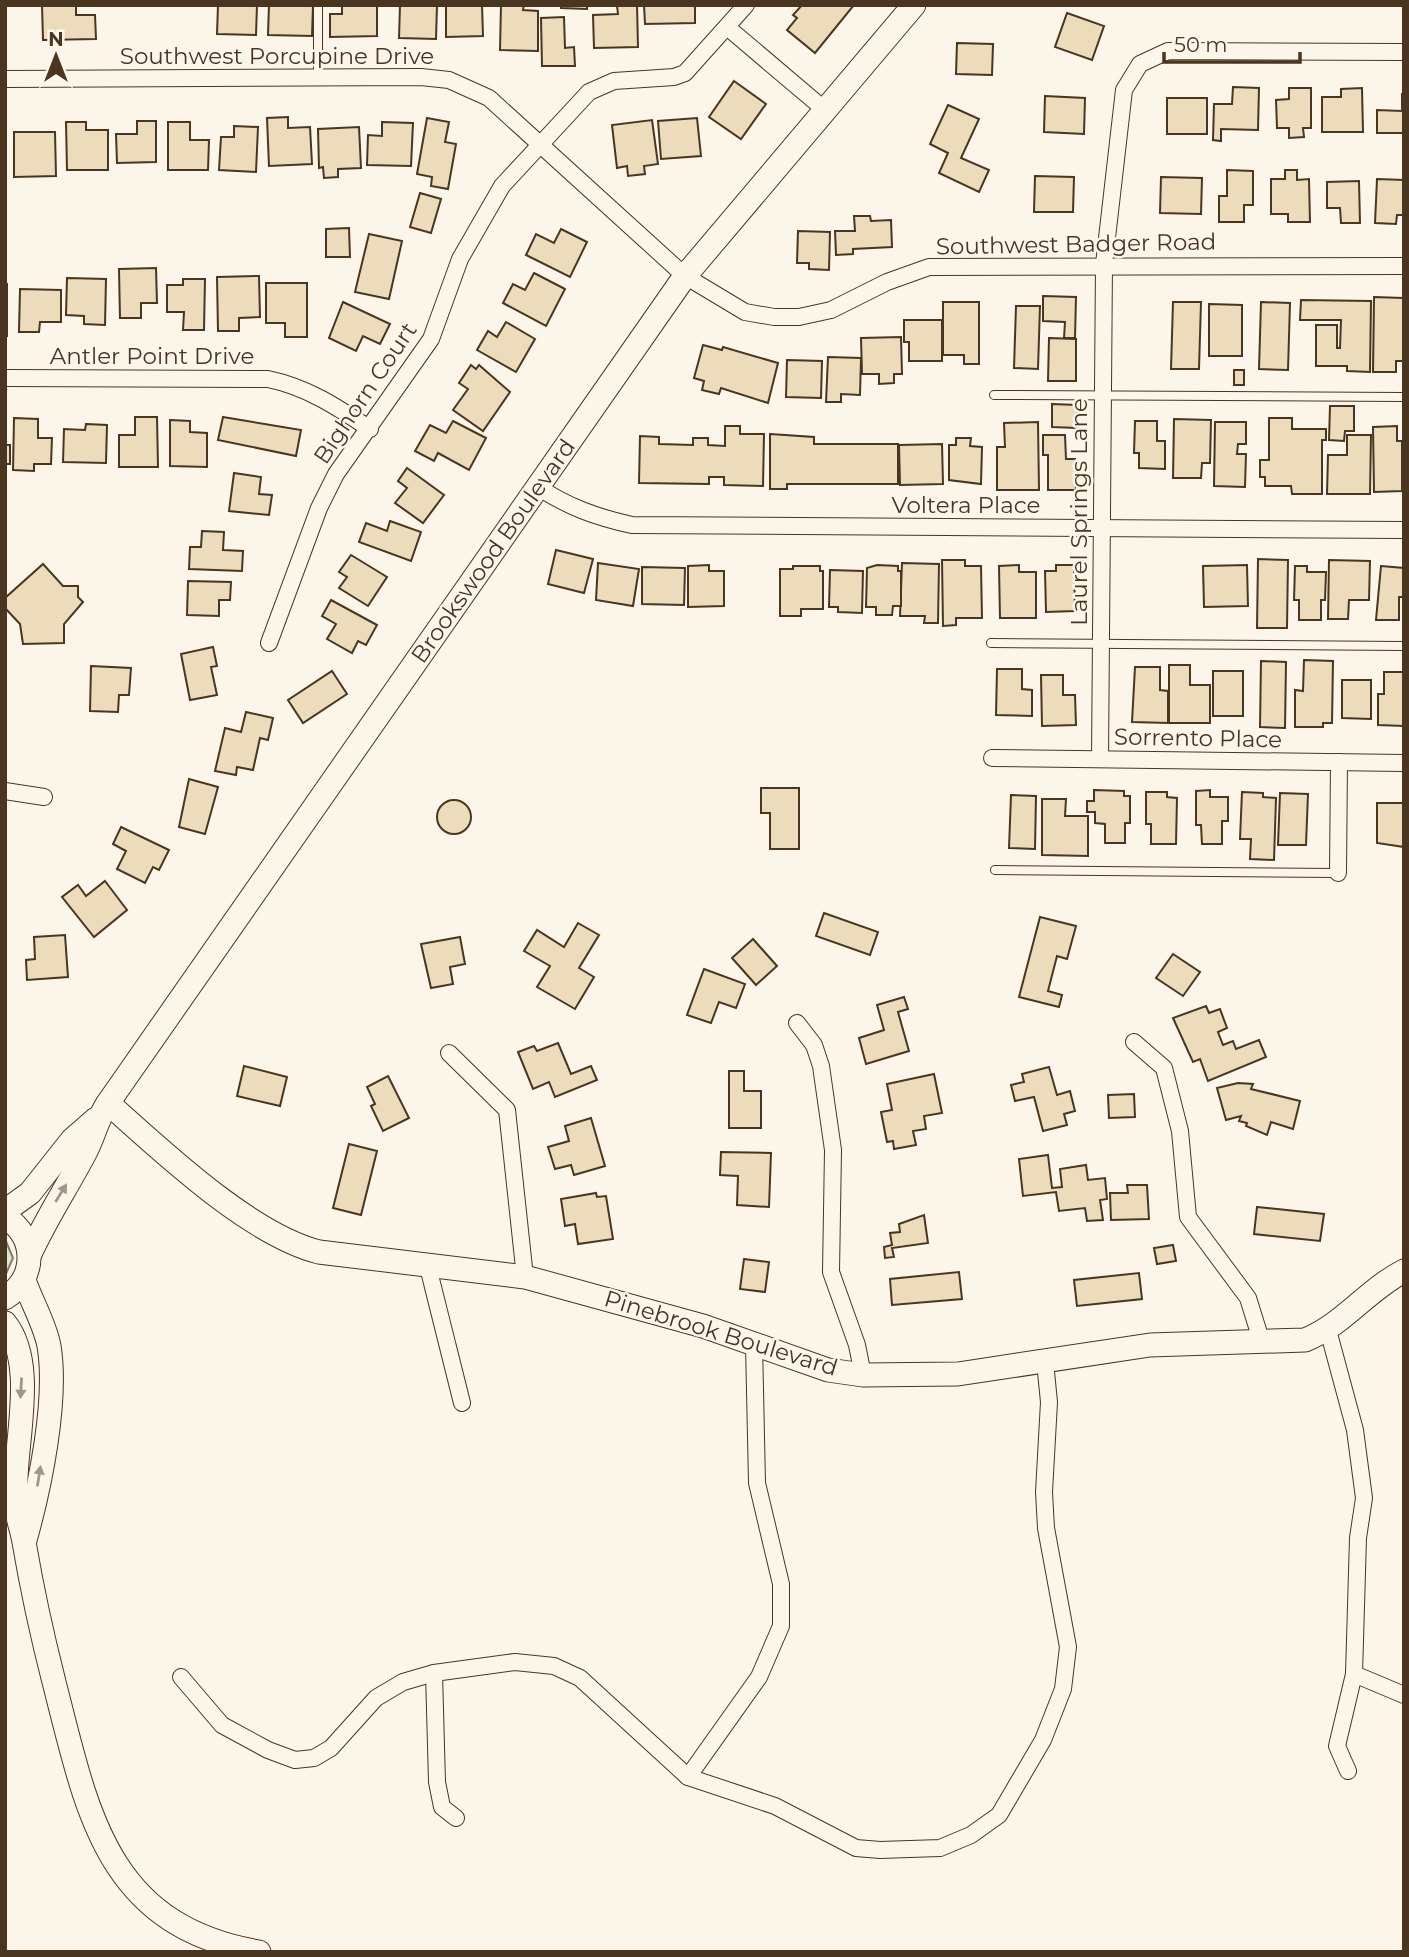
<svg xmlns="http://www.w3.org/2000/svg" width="1409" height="1957" font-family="Montserrat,sans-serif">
<rect width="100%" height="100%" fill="#fbf6e9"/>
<!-- green -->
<polygon fill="#dce7d0" stroke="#887966" stroke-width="2" points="5,1239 13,1258 5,1276"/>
<!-- building -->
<g fill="#ecdcbc" stroke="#4a3520" stroke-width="2">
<polygon points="42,5 76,5 76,15 95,15 96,39 43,40"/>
<polygon points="218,5 257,5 256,35 217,34"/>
<polygon points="269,5 313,5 312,36 268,35"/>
<polygon points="342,5 377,5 377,36 330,37 330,14 342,14"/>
<polygon points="400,5 437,5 436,39 399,38"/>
<polygon points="446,5 482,5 483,36 446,37"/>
<polygon points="501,5 524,5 523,10 538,11 538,51 500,50"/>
<polygon points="561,5 587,5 587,9 561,8"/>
<polygon points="612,5 637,5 638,47 594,48 593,15 618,14 617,6"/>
<polygon points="644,5 695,5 695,23 645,24"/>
<polygon points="802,5 854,5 815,53 787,30 797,18 793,15"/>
<polygon points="1067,13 1104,26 1092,60 1055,47"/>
<polygon points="564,17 565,48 574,47 575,66 542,66 541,18"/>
<polygon points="957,43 993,44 992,75 956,74"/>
<polygon points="734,81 766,104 741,139 709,117"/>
<polygon points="1233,87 1259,88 1258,130 1221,129 1221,141 1213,140 1214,104 1232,104"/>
<polygon points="1289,88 1311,88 1311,128 1303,128 1304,137 1289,138 1289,128 1277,128 1276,100 1289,99"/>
<polygon points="1362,88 1363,132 1322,132 1322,97 1341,97 1341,89"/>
<polygon points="1402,93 1404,133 1377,133 1377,110 1402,111"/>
<polygon points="1045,96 1085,98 1084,134 1044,132"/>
<rect x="1167" y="98" width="40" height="36"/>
<polygon points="948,105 979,119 961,158 989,170 979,192 939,173 948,153 930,144"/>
<polygon points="288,117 288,128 310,127 312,164 269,166 267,118"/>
<polygon points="427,118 449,122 445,142 456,144 448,189 431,186 432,177 417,174"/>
<polygon points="697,118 701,156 661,159 658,121"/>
<polygon points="652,120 658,164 644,166 645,174 628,176 627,166 617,168 612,125"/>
<polygon points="137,121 156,121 156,162 117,163 116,134 137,134"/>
<polygon points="66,122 86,122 86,130 108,130 108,170 67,170"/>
<polygon points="168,122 190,122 190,140 209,140 208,170 168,170"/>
<polygon points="382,122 413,123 411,166 367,165 368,135 382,136"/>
<polygon points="234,126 258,127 256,172 219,170 221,137 234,137"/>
<polygon points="359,127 361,168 338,169 338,177 324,178 323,167 319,168 318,129"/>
<polygon points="14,132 55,132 56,176 14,177"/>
<polygon points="1227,170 1253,171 1253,205 1244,205 1244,222 1219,222 1219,196 1227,196"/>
<polygon points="1285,170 1297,170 1297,180 1309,179 1310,222 1288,222 1288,214 1271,214 1271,179 1285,179"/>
<polygon points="1035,176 1074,177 1073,212 1034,212"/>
<polygon points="1161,177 1202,178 1201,214 1160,213"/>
<polygon points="1377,179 1404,180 1404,215 1397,215 1396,224 1375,223"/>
<polygon points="1359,181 1360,223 1341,223 1340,208 1327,208 1327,182"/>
<polygon points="420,193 441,199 431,233 410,227"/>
<polygon points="854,216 870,216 871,221 891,220 892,247 853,249 853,254 836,255 835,231 855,231"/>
<polygon points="349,228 350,257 326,257 326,229"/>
<polygon points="561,229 587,242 570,277 526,255 536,234 554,243"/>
<polygon points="798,231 830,232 829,270 809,269 809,263 797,263"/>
<polygon points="369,234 402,241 389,299 355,292"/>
<polygon points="156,268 157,303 141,303 141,318 120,318 119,269"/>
<polygon points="534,273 565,289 546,326 503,303 513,284 525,290"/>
<polygon points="259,276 260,317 239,318 239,331 218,331 217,277"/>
<polygon points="67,278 106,279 105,325 84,324 84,316 66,315"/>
<polygon points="183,279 205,279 204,330 183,330 184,312 167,312 167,285 183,285"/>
<polygon points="266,283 307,283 307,337 285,337 285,323 266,323"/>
<rect x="5" y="284" width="2" height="52"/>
<polygon points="20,289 61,290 61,322 40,322 39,332 19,332"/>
<polygon points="1043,296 1076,297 1075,338 1064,338 1065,322 1043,321"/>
<polygon points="1374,297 1403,298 1403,361 1396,361 1396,372 1373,372"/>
<polygon points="1301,300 1371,301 1370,372 1347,371 1347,366 1316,366 1316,325 1337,325 1337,348 1340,348 1341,320 1300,320"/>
<polygon points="343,302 390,324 380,344 363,336 356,351 329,338"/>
<polygon points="943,302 979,302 979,364 964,364 964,355 943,355"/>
<polygon points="1173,302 1201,302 1199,369 1171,369"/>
<polygon points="1261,302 1290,303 1288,370 1259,369"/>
<polygon points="1209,304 1242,305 1242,356 1209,356"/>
<polygon points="1016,306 1040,306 1038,369 1014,368"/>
<polygon points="904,320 942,320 942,361 909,361 909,342 904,342"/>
<polygon points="506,322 535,339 516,372 477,350 488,331 497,337"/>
<polygon points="901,337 902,374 894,374 894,383 879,384 879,374 862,374 861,338"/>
<polygon points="1049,338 1076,339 1076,381 1048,381"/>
<polygon points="703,345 722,350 723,347 778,363 768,403 721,388 719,394 702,390 704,381 694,378"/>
<polygon points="828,357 861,358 860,395 841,394 841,402 826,402"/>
<polygon points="787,360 822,361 821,398 786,397"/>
<polygon points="471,365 476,369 479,365 510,392 483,431 453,410 468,389 459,383"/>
<rect x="1234" y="370" width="10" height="15"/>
<polygon points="1052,404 1077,405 1077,428 1052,427"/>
<polygon points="1330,406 1354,406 1354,431 1345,431 1344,441 1329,440"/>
<polygon points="135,417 157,417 158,467 119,467 119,435 135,435"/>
<polygon points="223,417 301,430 296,456 218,440"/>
<polygon points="14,418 38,419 38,438 52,438 51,464 34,464 34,471 13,470"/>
<polygon points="1269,418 1292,418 1292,429 1326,429 1326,440 1322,440 1322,494 1292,494 1291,486 1265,486 1265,477 1260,477 1260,460 1269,460"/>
<polygon points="1174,419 1211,420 1210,463 1202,463 1201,478 1173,478"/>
<polygon points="170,420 190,421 190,432 207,433 207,467 170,466"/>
<polygon points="453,421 486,438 469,470 438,453 434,461 415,451 430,425 446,433"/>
<polygon points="1135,421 1157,421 1157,441 1165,441 1165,469 1139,468 1139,453 1134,453"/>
<polygon points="1038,422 1039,490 997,490 997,447 1005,447 1004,423"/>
<polygon points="1215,422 1246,422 1246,444 1238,444 1237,454 1246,454 1245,487 1214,486"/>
<polygon points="86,424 107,425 106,463 63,462 64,429 85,430"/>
<polygon points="725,426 740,426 740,434 764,434 763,486 724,485 724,477 709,477 709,484 639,483 640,436 659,437 659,444 693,445 693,438 708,438 708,445 725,446"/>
<polygon points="1397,426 1397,441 1402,441 1402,491 1374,492 1373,427"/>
<polygon points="770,434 814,437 814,444 898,444 898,484 787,484 787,489 770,489"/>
<polygon points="1043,435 1065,435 1066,459 1075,459 1076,490 1048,490 1048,455 1043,455"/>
<polygon points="1347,435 1371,435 1370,494 1327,494 1328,455 1347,455"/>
<polygon points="956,438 971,438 970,446 982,447 981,484 949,480 949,445 956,445"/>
<polygon points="942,444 943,484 900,485 899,445"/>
<rect x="5" y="445" width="5" height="19"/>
<polygon points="407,468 444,495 423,523 395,503 407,488 398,481"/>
<polygon points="234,473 261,477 259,494 272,495 269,515 229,511"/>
<polygon points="390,521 421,532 411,561 359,542 366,523 387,531"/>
<polygon points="202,531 224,532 223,550 243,551 242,571 189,569 190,547 201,547"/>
<polygon points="556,550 593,559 584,593 548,584"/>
<polygon points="351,555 387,577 368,606 339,588 347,577 339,572"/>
<polygon points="1258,559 1288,560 1287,628 1257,628"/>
<polygon points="942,560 965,560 965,566 981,566 982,618 956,618 956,625 943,626"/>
<polygon points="1329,560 1370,561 1369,600 1349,600 1348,619 1328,619"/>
<polygon points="598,563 639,569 633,606 596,600"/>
<polygon points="902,563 939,564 938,623 924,623 925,616 900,616"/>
<polygon points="43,564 63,586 78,586 78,597 83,602 64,624 64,643 23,644 20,624 5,608 5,598"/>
<polygon points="709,565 709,571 724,571 724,606 688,607 688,566"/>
<polygon points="877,565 898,566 898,571 901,571 901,606 893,606 892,615 876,615 876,607 866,607 867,568"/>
<polygon points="1019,565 1019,572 1036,572 1036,618 1000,618 999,566"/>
<polygon points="1056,565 1074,565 1075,611 1046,612 1045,571 1056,571"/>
<polygon points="1247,565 1248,606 1204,607 1203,566"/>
<polygon points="793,566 820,566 820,571 823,571 823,609 801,609 801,616 780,616 780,569 793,569"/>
<polygon points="1295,566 1307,566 1307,572 1326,572 1325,600 1321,600 1321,620 1299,620 1299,600 1294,600"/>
<polygon points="1381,566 1404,568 1404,597 1399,597 1399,620 1376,620"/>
<polygon points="642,567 685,568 684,605 642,604"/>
<polygon points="830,570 863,571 862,613 838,612 838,607 829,607"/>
<polygon points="188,581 231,582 230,600 219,600 219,616 187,615"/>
<polygon points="331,600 377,625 366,645 358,641 352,653 327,639 336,624 322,616"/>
<polygon points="213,647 217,666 211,667 217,695 190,700 181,654"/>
<polygon points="1304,660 1333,661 1332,723 1323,723 1323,727 1295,727 1295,690 1303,691"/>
<polygon points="1261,661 1286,662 1285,728 1260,727"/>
<polygon points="1169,665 1190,665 1190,685 1210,685 1210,723 1169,723"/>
<polygon points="91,666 131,668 129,695 119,695 118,712 90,711"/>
<polygon points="1135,667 1160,667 1160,690 1168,691 1168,723 1132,722"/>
<polygon points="997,669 1022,669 1022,689 1032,690 1032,716 996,715"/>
<polygon points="332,671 347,694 303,723 288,700"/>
<rect x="1213" y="671" width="30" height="45"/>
<polygon points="1384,672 1404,672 1404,726 1378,725 1378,694 1384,694"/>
<polygon points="1041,675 1063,675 1063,695 1075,695 1076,725 1042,726"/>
<polygon points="1342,680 1371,680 1371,719 1342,718"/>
<polygon points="246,712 273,718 268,740 260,738 253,770 237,767 236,775 215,771 225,728 241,732"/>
<polygon points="189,779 218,787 205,834 179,827"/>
<polygon points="761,788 799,788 799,849 770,849 770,813 761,813"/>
<polygon points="1094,790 1124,791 1124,796 1130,796 1130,823 1125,823 1125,843 1105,843 1105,824 1095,823 1095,812 1087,812 1087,801 1094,801"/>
<polygon points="1210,790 1210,797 1228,797 1228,821 1222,821 1222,844 1202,844 1201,825 1196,825 1196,791"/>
<polygon points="1146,792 1167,792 1167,797 1177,798 1176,844 1151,844 1151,824 1146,824"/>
<polygon points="1242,792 1263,793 1263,797 1276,798 1274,860 1250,859 1251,839 1240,839"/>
<polygon points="1280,793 1308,794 1306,845 1278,845"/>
<polygon points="1011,795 1036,796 1035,849 1009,848"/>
<polygon points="1042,799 1066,799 1065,816 1088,816 1088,856 1042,855"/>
<circle cx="454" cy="817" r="17"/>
<polygon points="1377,803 1404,803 1404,847 1377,843"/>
<polygon points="121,827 169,850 159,870 153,867 145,883 117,869 126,851 113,844"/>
<polygon points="105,881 127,910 94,937 62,897 78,885 86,896"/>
<polygon points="824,913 878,932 870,955 816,936"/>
<polygon points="1040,917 1076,926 1067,959 1057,956 1048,991 1062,995 1059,1007 1019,997"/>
<polygon points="578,923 599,935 579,968 594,977 575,1009 537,987 550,966 524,951 537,930 564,947"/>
<polygon points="65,935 68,977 27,980 26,960 35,959 34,937"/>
<polygon points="460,937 465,964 450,967 453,984 431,988 421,944"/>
<polygon points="753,939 777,966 756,985 732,958"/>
<polygon points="1173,954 1200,972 1183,996 1156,978"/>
<polygon points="704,969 745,984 736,1008 719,1002 711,1023 687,1015"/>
<polygon points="904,997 908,1009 898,1012 909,1051 866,1064 859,1038 884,1030 877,1005"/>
<polygon points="1206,1006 1209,1013 1220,1009 1227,1028 1218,1032 1223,1045 1233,1041 1236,1049 1259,1040 1266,1057 1208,1081 1200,1059 1193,1062 1173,1018"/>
<polygon points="558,1043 571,1074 591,1066 597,1080 555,1097 549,1082 533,1089 518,1052 534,1046 537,1051"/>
<polygon points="244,1066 287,1077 280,1106 237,1096"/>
<polygon points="1049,1067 1057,1095 1070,1091 1075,1111 1064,1114 1067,1125 1043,1131 1034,1097 1015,1101 1011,1085 1024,1082 1022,1074"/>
<polygon points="729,1071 744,1071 744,1091 761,1091 761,1128 729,1128"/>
<polygon points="934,1074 942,1113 924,1116 926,1129 913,1131 916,1145 894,1149 893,1141 887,1142 881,1112 892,1110 887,1084"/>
<polygon points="388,1076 409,1118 383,1131 371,1106 375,1104 367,1087"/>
<polygon points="1238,1083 1253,1084 1251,1089 1300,1101 1293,1129 1271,1122 1267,1135 1246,1126 1247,1123 1239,1121 1241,1116 1226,1120 1217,1088"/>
<polygon points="1134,1094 1135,1117 1109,1118 1108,1095"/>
<polygon points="591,1118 605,1166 574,1175 571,1165 555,1169 548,1147 569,1141 565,1126"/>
<polygon points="349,1144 377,1151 361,1215 333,1208"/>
<polygon points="721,1152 771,1153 769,1207 737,1205 738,1176 720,1175"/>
<polygon points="1048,1155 1052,1188 1062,1187 1060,1169 1086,1165 1088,1180 1105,1178 1107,1199 1100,1200 1103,1220 1087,1221 1085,1208 1059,1211 1056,1192 1023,1196 1019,1159"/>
<polygon points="1127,1185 1147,1185 1149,1219 1111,1220 1110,1193 1128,1193"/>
<polygon points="596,1193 597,1197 606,1196 613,1239 578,1244 575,1224 565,1226 561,1199"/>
<polygon points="1257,1207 1324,1214 1320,1241 1254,1234"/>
<polygon points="924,1215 928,1243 892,1248 894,1257 885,1258 884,1247 892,1245 890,1233 900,1232 899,1224"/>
<polygon points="1173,1245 1176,1261 1157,1264 1154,1248"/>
<polygon points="744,1259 769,1262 765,1292 740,1289"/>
<polygon points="959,1272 962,1299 892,1305 890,1279"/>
<polygon points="1139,1273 1142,1299 1077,1306 1074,1280"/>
</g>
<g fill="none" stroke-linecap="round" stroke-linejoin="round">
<!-- lane casing -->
<g stroke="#4a3520" stroke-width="10">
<g id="lane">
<polyline points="318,5 318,77"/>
<polyline points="994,395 1403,397"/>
<polyline points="991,643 1404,646"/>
<polyline points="995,870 1338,873"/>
</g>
</g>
<!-- street casing -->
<g stroke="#4a3520" stroke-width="18">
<g id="street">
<polyline points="727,27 825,110"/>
<polyline points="5,79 421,77 449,80 489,98 685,276 745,312 774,317 799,317 831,310 887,282 929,267 1404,266"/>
<path d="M 5,378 L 268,379 C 307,387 337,407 370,429"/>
<path d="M 538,487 C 568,507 596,517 632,525 L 1404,530"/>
<polyline points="269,643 319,508 336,474 431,339 460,259 502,186 589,92 614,81 674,77 685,73 746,5"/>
<polyline points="992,758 1404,763"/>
<polyline points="1100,759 1104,264 1124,90 1140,64 1168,51 1404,52"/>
<polyline points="5,791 44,797"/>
<polyline points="1338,873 1339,762"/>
<polyline points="797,1023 814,1045 821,1066 833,1150 831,1272 857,1345 863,1375"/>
<polyline points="1134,1042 1164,1068 1180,1131 1188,1217 1248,1298 1262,1343"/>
<polyline points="449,1053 507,1110 525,1277"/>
<polyline points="427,1263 462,1403"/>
<polyline points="1328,1330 1355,1430 1364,1498 1358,1538 1354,1674 1337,1746 1348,1771"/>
<polyline points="434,1673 437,1782 442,1807 456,1818"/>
<polyline points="1354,1674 1404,1695"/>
<polyline points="181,1677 222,1725 268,1750 295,1760 314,1758 331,1748 376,1698 403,1682 434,1673 515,1662 554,1666 580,1678 688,1777 775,1806 856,1848 880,1850 940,1848 971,1835 999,1815 1043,1740 1063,1689 1068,1647 1046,1528 1044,1492 1049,1402 1045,1362"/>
<polyline points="688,1777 759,1677 781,1626 781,1584 757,1483 754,1344"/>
</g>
</g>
<!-- secondary casing -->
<g stroke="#4a3520" stroke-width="25">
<g id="secondary">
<path d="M 108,1103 C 163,1152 249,1234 319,1252 L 525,1277 L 703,1326 L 828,1370 L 863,1375 L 958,1374 L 1150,1345 L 1305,1340 C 1343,1325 1367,1290 1404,1271"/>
<polyline points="5,1211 30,1193 72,1140 96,1119"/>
<path d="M 5,1217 C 37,1237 37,1278 5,1298"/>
<path d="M 30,1254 C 46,1219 67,1187 85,1153 C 94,1136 97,1119 108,1103 L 685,276 L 914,5"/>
<path d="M 24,1280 C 31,1301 45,1324 49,1346 C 58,1400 40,1487 25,1540"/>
<path d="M 5,1323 C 40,1367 11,1452 16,1505 C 17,1518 22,1530 24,1542 C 32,1589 42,1635 54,1682 C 87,1810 105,1926 259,1952"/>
</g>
</g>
<!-- lane -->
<use href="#lane" stroke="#fbf6e9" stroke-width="8"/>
<!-- street -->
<use href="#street" stroke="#fbf6e9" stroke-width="16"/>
<!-- secondary -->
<use href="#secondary" stroke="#fbf6e9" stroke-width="23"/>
</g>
<!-- one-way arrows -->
<defs><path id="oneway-solid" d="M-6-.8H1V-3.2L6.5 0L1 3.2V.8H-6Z" transform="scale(1.75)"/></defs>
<g fill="#a29684">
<use href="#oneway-solid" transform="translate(61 1193) rotate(-58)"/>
<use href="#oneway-solid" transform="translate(21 1388) rotate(93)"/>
<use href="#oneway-solid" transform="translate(39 1476) rotate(-81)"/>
</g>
<g text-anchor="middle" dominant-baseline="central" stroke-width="5" stroke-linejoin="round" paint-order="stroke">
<!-- street labels -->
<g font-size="23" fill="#4a3520" stroke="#fbf6e9">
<text x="277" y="56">Southwest Porcupine Drive</text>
<text transform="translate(1076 244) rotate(-1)">Southwest Badger Road</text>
<text x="152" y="356">Antler Point Drive</text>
<text transform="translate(365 393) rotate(-56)">Bighorn Court</text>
<text x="966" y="505">Voltera Place</text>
<text transform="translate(1079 512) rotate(-90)">Laurel Springs Lane</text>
<text transform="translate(493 551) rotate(-55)">Brookswood Boulevard</text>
<text transform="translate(1198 738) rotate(1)">Sorrento Place</text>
<text transform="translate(721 1333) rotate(17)">Pinebrook Boulevard</text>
</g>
</g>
<!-- border -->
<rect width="1409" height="1957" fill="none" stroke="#4a3520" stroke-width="14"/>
<!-- north arrow -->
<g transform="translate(56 56)" stroke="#fbf6e9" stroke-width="5" paint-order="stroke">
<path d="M0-5L12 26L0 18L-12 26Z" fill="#4a3520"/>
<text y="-10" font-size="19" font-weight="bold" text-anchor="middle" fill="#4a3520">N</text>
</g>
<!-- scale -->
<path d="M1164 52v10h136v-10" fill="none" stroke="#4a3520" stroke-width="3.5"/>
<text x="1174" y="52" font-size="21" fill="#4a3520" stroke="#fbf6e9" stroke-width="5" paint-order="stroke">50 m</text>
</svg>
